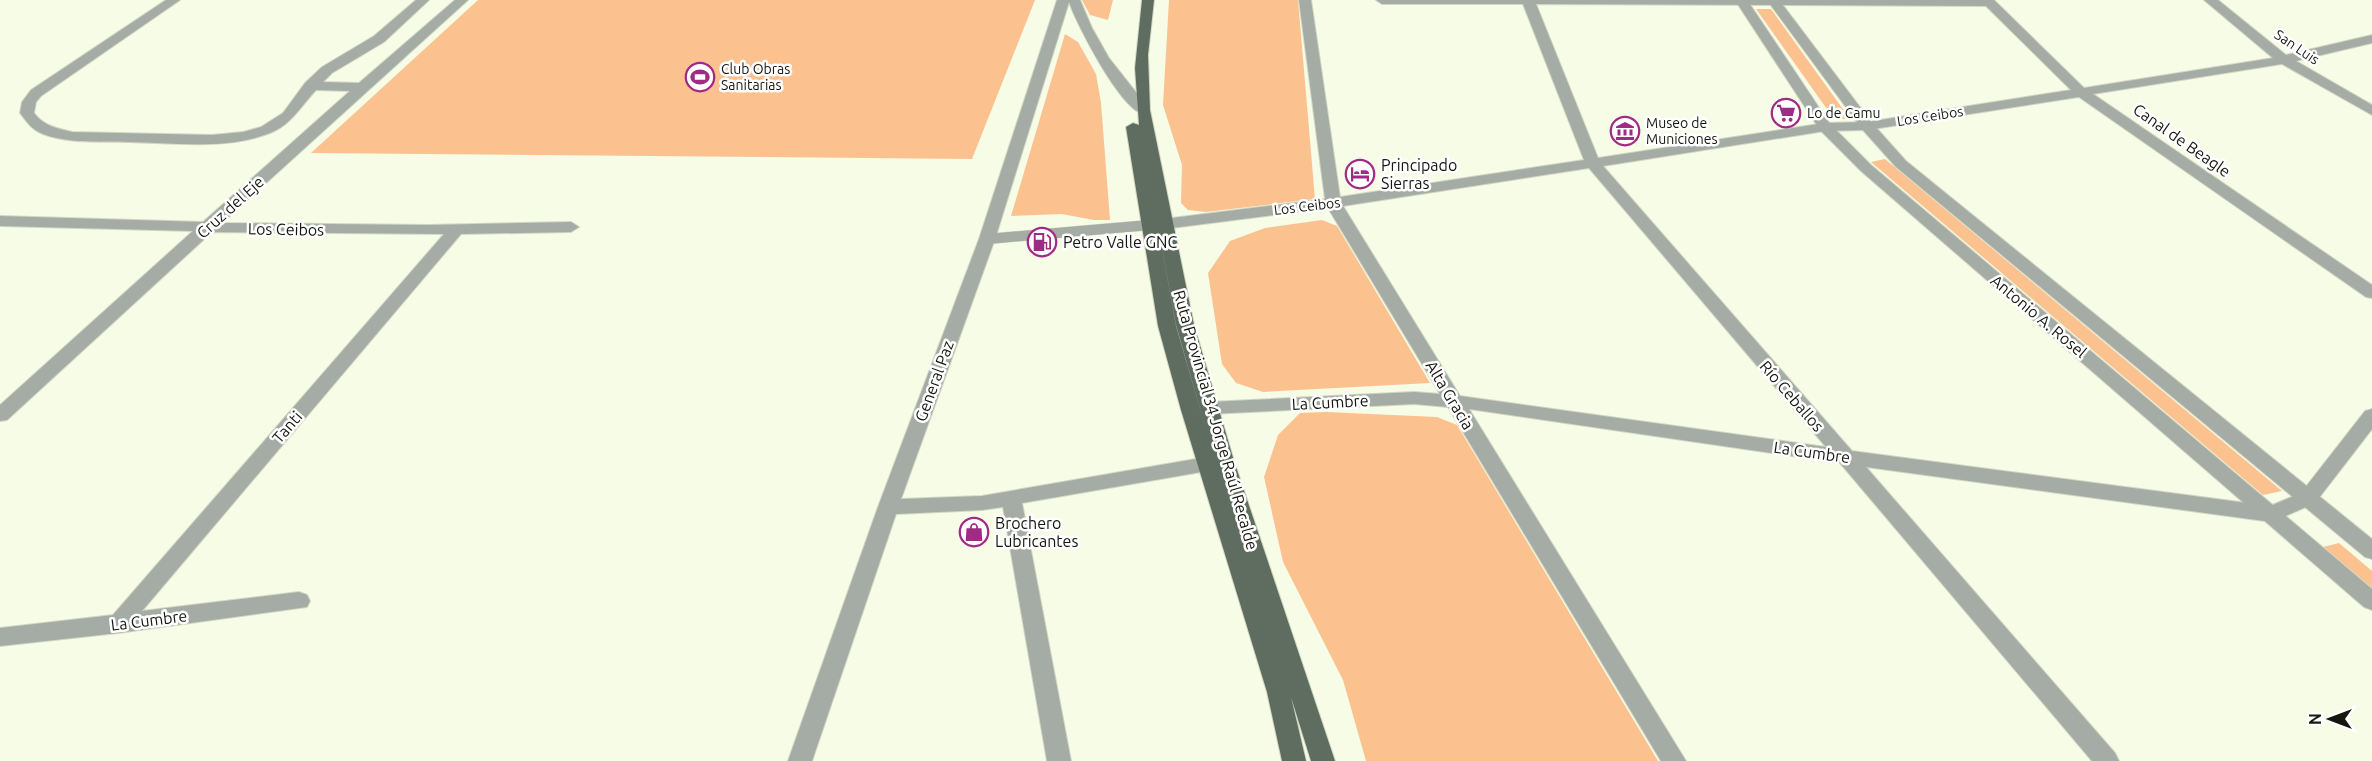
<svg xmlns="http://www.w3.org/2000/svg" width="2372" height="761" font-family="Ubuntu,sans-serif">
<rect width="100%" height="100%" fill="#f6fce5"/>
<!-- green -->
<g fill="#fbc290">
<polygon points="478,0 1035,0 972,159 311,153"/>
<polygon points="1082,0 1113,0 1108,20 1090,15"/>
<polygon points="1169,0 1298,0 1315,199 1206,212 1188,210 1181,203 1182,165 1163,105"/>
<polygon points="1756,9 1771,9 1850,119 1834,119"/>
<polygon points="1065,34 1078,42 1096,74 1101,103 1110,220 1094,220 1062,214 1011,216"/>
<polygon points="1885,159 2282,491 2263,495 1871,162"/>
<polygon points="1322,220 1337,226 1430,383 1263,392 1236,383 1222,364 1208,273 1230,241 1265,228"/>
<polygon points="1326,412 1437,417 1457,425 1658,761 1366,761 1343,680 1283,562 1264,477 1278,435 1300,413"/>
<polygon points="2339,543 2372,571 2372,588 2323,547"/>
</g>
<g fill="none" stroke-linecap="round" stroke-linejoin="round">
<!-- service casing -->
<g stroke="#d2d7c3" stroke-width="11">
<polyline id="service" points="987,239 1150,225"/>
</g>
<!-- minor casing -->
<g stroke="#d2d7c3" stroke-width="2">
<g id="minor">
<path d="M 166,0 L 180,0 L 41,96 L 36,102 L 34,113 C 44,126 56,128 72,132 L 212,135 L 243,132 L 261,127 L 283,113 L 305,83 L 322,67 L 374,36 L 416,0 L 429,0 L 384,42 L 332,73 L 323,82 L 359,83 L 455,0 L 468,0 L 222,223 L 428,225 L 571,222 L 579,227 L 571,232 L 461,234 L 142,611 L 299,592 L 307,595 L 310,601 L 307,607 L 118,633 L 0,646 L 0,628 L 113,615 L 444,234 L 212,232 L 7,420 L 0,421 L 0,405 L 193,231 L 0,226 L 0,216 L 203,222 L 350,91 L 316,90 C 301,106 291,125 270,133 C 227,150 174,143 129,142 C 101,141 69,144 43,134 C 32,130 27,122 20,113 L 22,102 L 31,90 Z"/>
<path d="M 1057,0 L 1080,0 L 1092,28 L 1109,58 L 1150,110 L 1143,114 C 1120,108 1077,25 1069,2 L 995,239 L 901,499 L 982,496 L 1207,457 L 1214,459 L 1217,464 L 1214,469 L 1207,471 L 1022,503 L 1071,761 L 1047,761 L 1003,507 L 982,510 L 896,514 L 812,761 L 788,761 L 878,507 L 979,239 Z"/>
<path d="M 1299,0 L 1311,0 L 1340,197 L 1584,160 L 1523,4 L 1382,4 L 1376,0 L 1994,0 L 2084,88 L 2273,58 L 2204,0 L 2218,0 L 2286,55 L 2372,35 L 2372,43 L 2296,61 L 2372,105 L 2372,115 L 2282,64 L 2093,94 L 2372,285 L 2372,298 L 2366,297 L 2079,97 L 1867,130 L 1825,131 L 1603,166 L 1852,451 L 2270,506 L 2301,493 L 2365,411 L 2372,409 L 2372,429 L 2315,503 L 2272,522 L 1866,467 L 2115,753 L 2119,761 L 2092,761 L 1840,463 L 1469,409 L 1686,761 L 1661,761 L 1448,407 L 1414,404 L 1209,414 L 1202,413 L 1200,408 L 1202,403 L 1209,402 L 1414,392 L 1440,394 L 1328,208 L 1164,229 L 1156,224 L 1164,219 L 1325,199 ZM 1536,4 L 1986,6 L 2071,90 L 1867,122 L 1825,123 L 1598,158 ZM 1589,168 L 1826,447 L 1460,396 L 1343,206 Z"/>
</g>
</g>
<!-- tertiary casing -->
<g stroke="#d2d7c3" stroke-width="2">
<g id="tertiary">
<polygon points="1735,0 1747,0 1830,124 1871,165 2372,589 2372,610 2364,607 1861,171 1820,130"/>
<polygon points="1767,0 1779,0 1872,123 1906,161 2372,539 2372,559 2365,557 1896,167 1862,129"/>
</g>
</g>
<!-- primary casing -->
<g stroke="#d2d7c3" stroke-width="2">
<path id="primary" d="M 1142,0 L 1154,0 L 1148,55 L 1150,110 L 1194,325 L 1234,461 L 1335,761 L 1311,761 L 1291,697 L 1306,761 L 1282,761 L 1267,692 L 1181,410 L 1158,326 L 1126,127 L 1133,123 L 1139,125 L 1135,68 ZM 1157,220 L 1176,325 L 1207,433 L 1176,326 Z"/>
</g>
<!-- service -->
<use href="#service" stroke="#a4aca5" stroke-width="10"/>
<!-- minor -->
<use href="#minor" fill="#a4aca5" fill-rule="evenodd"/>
<!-- tertiary -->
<use href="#tertiary" fill="#a4aca5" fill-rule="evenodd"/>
<!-- primary -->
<use href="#primary" fill="#5f6d60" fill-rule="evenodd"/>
</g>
<!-- icons -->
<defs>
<g id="stadium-ring" transform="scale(1.5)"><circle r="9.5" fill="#fff" stroke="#a02b85" stroke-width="1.5"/><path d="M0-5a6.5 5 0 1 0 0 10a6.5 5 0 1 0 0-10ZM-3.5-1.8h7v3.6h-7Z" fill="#a02b85"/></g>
<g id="supermarket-ring" transform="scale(1.5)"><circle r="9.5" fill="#fff" stroke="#a02b85" stroke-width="1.5"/><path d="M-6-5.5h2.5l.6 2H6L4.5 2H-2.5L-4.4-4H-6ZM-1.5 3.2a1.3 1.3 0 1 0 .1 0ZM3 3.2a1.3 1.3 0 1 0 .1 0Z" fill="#a02b85"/></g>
<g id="museum-ring" transform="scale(1.5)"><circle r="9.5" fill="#fff" stroke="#a02b85" stroke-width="1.5"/><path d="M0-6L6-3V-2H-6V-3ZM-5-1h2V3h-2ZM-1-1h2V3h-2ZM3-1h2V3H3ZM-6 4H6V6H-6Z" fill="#a02b85"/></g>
<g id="hotel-ring" transform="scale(1.5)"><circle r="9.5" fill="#fff" stroke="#a02b85" stroke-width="1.5"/><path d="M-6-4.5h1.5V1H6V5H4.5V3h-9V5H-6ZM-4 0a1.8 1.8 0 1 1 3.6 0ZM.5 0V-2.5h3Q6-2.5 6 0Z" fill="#a02b85"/></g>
<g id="fuel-ring" transform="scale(1.5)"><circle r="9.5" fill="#fff" stroke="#a02b85" stroke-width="1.5"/><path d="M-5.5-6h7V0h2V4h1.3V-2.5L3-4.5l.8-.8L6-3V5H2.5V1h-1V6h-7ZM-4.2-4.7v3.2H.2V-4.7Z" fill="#a02b85"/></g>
<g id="shop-ring" transform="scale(1.5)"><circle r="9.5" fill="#fff" stroke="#a02b85" stroke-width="1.5"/><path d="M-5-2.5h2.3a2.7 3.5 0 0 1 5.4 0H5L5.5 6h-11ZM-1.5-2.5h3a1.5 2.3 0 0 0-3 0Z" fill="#a02b85"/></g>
</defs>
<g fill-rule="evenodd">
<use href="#stadium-ring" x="700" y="77"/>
<use href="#supermarket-ring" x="1786" y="113"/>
<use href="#museum-ring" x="1625" y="131"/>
<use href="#hotel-ring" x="1360" y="174"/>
<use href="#fuel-ring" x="1042" y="242"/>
<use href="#shop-ring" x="974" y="532"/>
</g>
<g text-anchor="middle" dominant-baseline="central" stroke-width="5" stroke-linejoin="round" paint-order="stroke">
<!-- far-street labels -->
<g font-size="14" fill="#15170f" stroke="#fff">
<text transform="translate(2297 47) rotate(34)">San Luis</text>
<text transform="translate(1930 116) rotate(-9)">Los Ceibos</text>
<text transform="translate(1307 206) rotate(-7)">Los Ceibos</text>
</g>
<!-- far-poi labels -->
<g font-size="14" fill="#15170f" stroke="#fff" text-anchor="start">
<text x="721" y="69">Club Obras<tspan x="721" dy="16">Sanitarias</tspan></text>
<text x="1807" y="113">Lo de Camu</text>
<text x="1646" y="123">Museo de<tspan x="1646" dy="16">Municiones</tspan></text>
</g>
<!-- street labels -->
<g font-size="16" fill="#15170f" stroke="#fff">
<text transform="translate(2182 140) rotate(35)">Canal de Beagle</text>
<text transform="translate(230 207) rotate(-42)">Cruz del Eje</text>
<text transform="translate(286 229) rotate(1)">Los Ceibos</text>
<text transform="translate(2039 316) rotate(40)">Antonio A. Rosel</text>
<text transform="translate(934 381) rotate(-70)">General Paz</text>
<text transform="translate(1450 395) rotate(59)">Alta Gracia</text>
<text transform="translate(1792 396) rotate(49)">Río Ceballos</text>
<text transform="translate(1330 402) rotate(-3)">La Cumbre</text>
<text transform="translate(1216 420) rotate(74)">Ruta Provincial 34 Jorge Raúl Recalde</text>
<text transform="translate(287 427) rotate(-49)">Tanti</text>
<text transform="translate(1812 452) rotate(8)">La Cumbre</text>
<text transform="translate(149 620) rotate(-7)">La Cumbre</text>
</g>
<!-- poi labels -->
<g font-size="16" fill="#15170f" stroke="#fff" text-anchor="start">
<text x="1381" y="165">Principado<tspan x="1381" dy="18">Sierras</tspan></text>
<text x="1063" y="242">Petro Valle GNC</text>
<text x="995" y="523">Brochero<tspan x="995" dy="18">Lubricantes</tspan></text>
</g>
</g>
<!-- north arrow -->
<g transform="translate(2330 719) rotate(270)" stroke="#ffffff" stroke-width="4.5" paint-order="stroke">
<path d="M0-4.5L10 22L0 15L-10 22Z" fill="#15170f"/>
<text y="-9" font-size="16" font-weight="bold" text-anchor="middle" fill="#15170f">N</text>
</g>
</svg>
